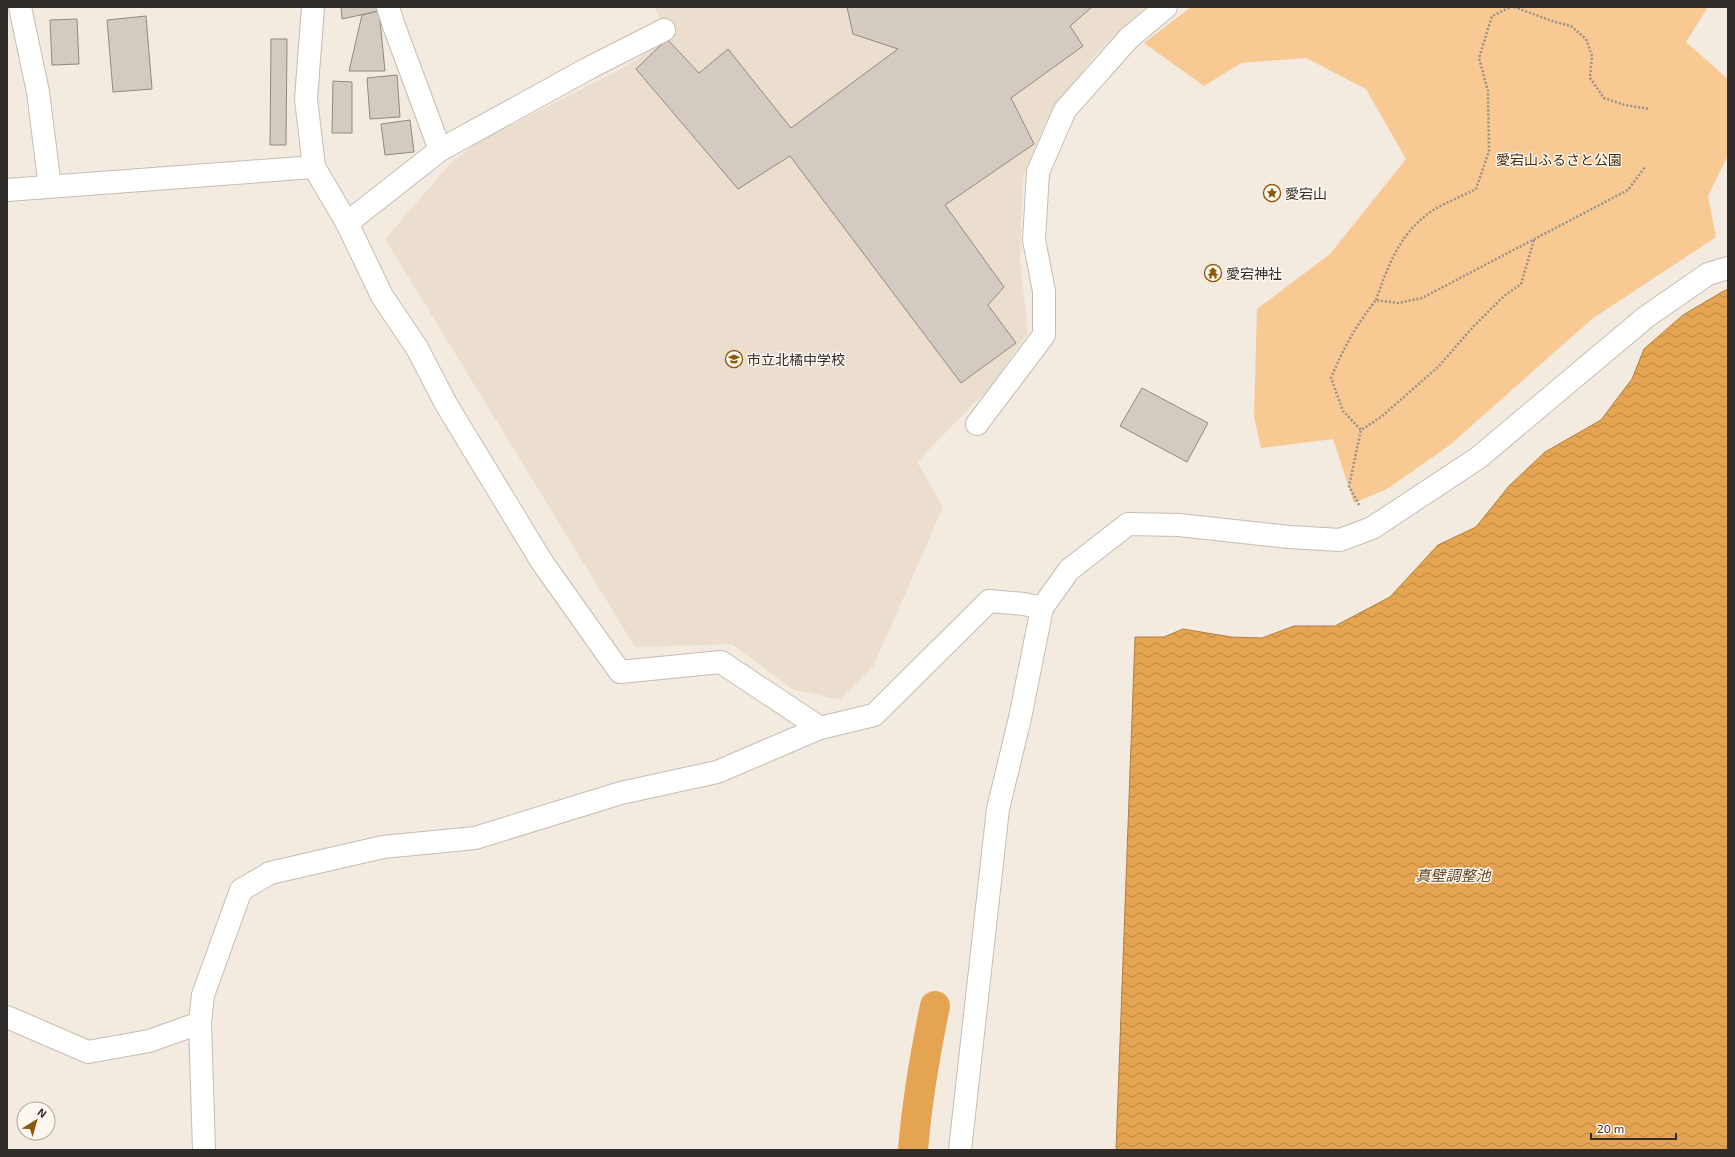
<svg xmlns="http://www.w3.org/2000/svg" width="1735" height="1157" font-family="'Exo 2','Noto Sans JP',sans-serif">
<defs>
<pattern id="water-waves" width="16" height="10" patternUnits="userSpaceOnUse"><rect width="16" height="10" fill="#e5a452"/><path d="M0 5q4-4 8 0t8 0" fill="none" stroke="#ba8644"/></pattern>
</defs>
<rect width="100%" height="100%" fill="#f3eae0"/>
<!-- built -->
<polygon fill="#ecdecf" points="655,7 1145,7 1094,56 1045,125 1023,177 1020,260 1028,333 991,386 917,462 943,507 874,665 839,700 792,689 732,644 635,647 385,239 450,164 476,143 623,68 667,40"/>
<!-- park -->
<polygon fill="#f8c992" points="1191,7 1708,7 1686,42 1728,79 1728,155 1708,196 1716,237 1592,319 1450,445 1387,489 1354,503 1333,439 1261,448 1254,417 1257,309 1330,254 1406,159 1366,89 1306,58 1241,63 1204,86 1144,43"/>
<!-- water -->
<polygon fill="url(#water-waves)" stroke="#af8046" points="1728,289 1728,1150 1116,1150 1135,637 1164,637 1183,629 1231,637 1262,638 1294,626 1335,626 1390,597 1438,545 1476,527 1509,486 1545,452 1601,420 1632,379 1644,349 1683,315 1722,292"/>
<g fill="none" stroke-linecap="round" stroke-linejoin="round">
<!-- canal -->
<path stroke="#e5a452" stroke-width="30" d="M 913,1150 C 917,1101 925,1054 935,1006"/>
</g>
<!-- building -->
<g fill="#d3cbc1" stroke="#918980">
<polygon points="341,7 378,7 379,11 342,19"/>
<polygon points="847,7 1092,7 1070,26 1083,46 1011,98 1034,144 945,205 1004,287 988,305 1016,343 961,383 790,156 738,189 636,69 667,39 699,73 728,49 791,128 898,49 853,34"/>
<polygon points="379,11 385,71 349,71 362,15"/>
<polygon points="146,16 152,89 113,92 107,20"/>
<polygon points="77,19 79,64 52,65 50,20"/>
<polygon points="271,39 287,39 286,145 270,145"/>
<polygon points="397,75 400,117 370,119 367,78"/>
<polygon points="333,81 352,82 352,133 332,133"/>
<polygon points="410,120 414,152 385,155 381,124"/>
<polygon points="1142,388 1208,423 1187,462 1120,426"/>
</g>
<g fill="none" stroke-linecap="round" stroke-linejoin="round">
<!-- minor casing -->
<g stroke="#c5bdb3" stroke-width="24">
<g id="minor">
<polyline points="20,7 38,92 50,187"/>
<polyline points="313,7 306,99 314,167 347,223 382,296 417,348 446,404 542,562 620,672 721,662 820,728 874,715 989,601 1024,604 1042,608"/>
<polyline points="388,7 394,26 440,150"/>
<polyline points="7,190 314,167"/>
<polyline points="347,223 440,150 589,68 664,30"/>
<polyline points="977,424 1044,335 1044,291 1034,240 1038,172 1065,110 1129,38 1166,7"/>
<polyline points="7,1017 88,1052 149,1041 200,1023 203,995 241,890 270,873 383,847 475,838 621,793 717,772 820,728"/>
<polyline points="200,1023 204,1150"/>
<polyline points="960,1150 998,809 1020,718 1042,608 1069,570 1128,524 1179,525 1289,537 1340,540 1372,528 1478,458 1646,317 1708,274 1728,268"/>
</g>
</g>
<!-- path -->
<g stroke="#98918b" stroke-width="2.5" stroke-dasharray="2 2" stroke-linecap="butt">
<polyline points="1514,7 1555,22 1571,26 1586,39 1592,56 1590,78 1604,98 1625,105 1649,109"/>
<path d="M 1534,240 L 1521,284 L 1504,296 L 1473,327 L 1438,367 L 1381,417 L 1361,430 L 1343,411 L 1331,378 C 1344,347 1355,327 1376,300 L 1398,303 L 1422,298 L 1628,190 L 1645,167"/>
<path d="M 1376,300 C 1388,266 1399,235 1429,213 C 1443,203 1461,197 1476,189 L 1489,151 L 1488,91 L 1479,58 L 1492,16 L 1511,7"/>
<polyline points="1359,505 1349,486 1361,430"/>
</g>
<!-- minor -->
<use href="#minor" stroke="#fff" stroke-width="22"/>
</g>
<!-- icons -->
<defs>
<g id="sight-ring" transform="scale(0.9)"><circle r="9.5" fill="#fef7f0" stroke="#8c5906" stroke-width="1.5"/><path d="M0-6L1.8-2.2L6-1.7L2.9 1.2L3.7 5.4L0 3.3L-3.7 5.4L-2.9 1.2L-6-1.7L-1.8-2.2Z" fill="#8c5906"/></g>
<g id="temple-ring" transform="scale(0.9)"><circle r="9.5" fill="#fef7f0" stroke="#8c5906" stroke-width="1.5"/><path d="M0-6L5-2H3V0L6.5 2.5H4V6H1.5V3h-3V6H-4V2.5H-6.5L-3 0V-2H-5Z" fill="#8c5906"/></g>
<g id="school-ring" transform="scale(0.9)"><circle r="9.5" fill="#fef7f0" stroke="#8c5906" stroke-width="1.5"/><path d="M0-5L7-2L0 1L-7-2ZM-4 1L0 2.5L4 1V4Q0 6-4 4Z" fill="#8c5906"/></g>
</defs>
<g fill-rule="evenodd">
<use href="#sight-ring" x="1272" y="193"/>
<use href="#temple-ring" x="1213" y="273"/>
<use href="#school-ring" x="734" y="359"/>
</g>
<g text-anchor="middle" dominant-baseline="central" stroke-width="3" stroke-linejoin="round" paint-order="stroke">
<!-- park labels -->
<g font-size="14" fill="#462c07" stroke="#fef7f0">
<text x="1559" y="159">愛宕山ふるさと公園</text>
</g>
<!-- poi labels -->
<g font-size="14" fill="#312d2a" stroke="#fef7f0" text-anchor="start">
<text x="1285" y="193">愛宕山</text>
<text x="1226" y="273">愛宕神社</text>
<text x="747" y="359">市立北橘中学校</text>
</g>
<!-- water labels -->
<g font-size="15" font-style="italic" fill="#614624" stroke="#fef7f0">
<text x="1453" y="875">真壁調整池</text>
</g>
</g>
<!-- border -->
<rect width="1735" height="1157" fill="none" stroke="#312d2a" stroke-width="16"/>
<!-- north arrow -->
<g transform="translate(36 1121) rotate(37)"><circle r="19" fill="#fef7f0" stroke="#aca6a1"/>
<path d="M0-3L7 15L0 10L-7 15Z" fill="#8c5906"/>
<text y="-6" font-size="11" font-weight="bold" text-anchor="middle" fill="#312d2a">N</text>
</g>
<!-- scale -->
<path d="M1591 1133v6h85v-6" fill="none" stroke="#312d2a" stroke-width="2"/>
<text x="1597" y="1133" font-size="12" fill="#312d2a" stroke="#fef7f0" stroke-width="3" paint-order="stroke">20 m</text>
</svg>
